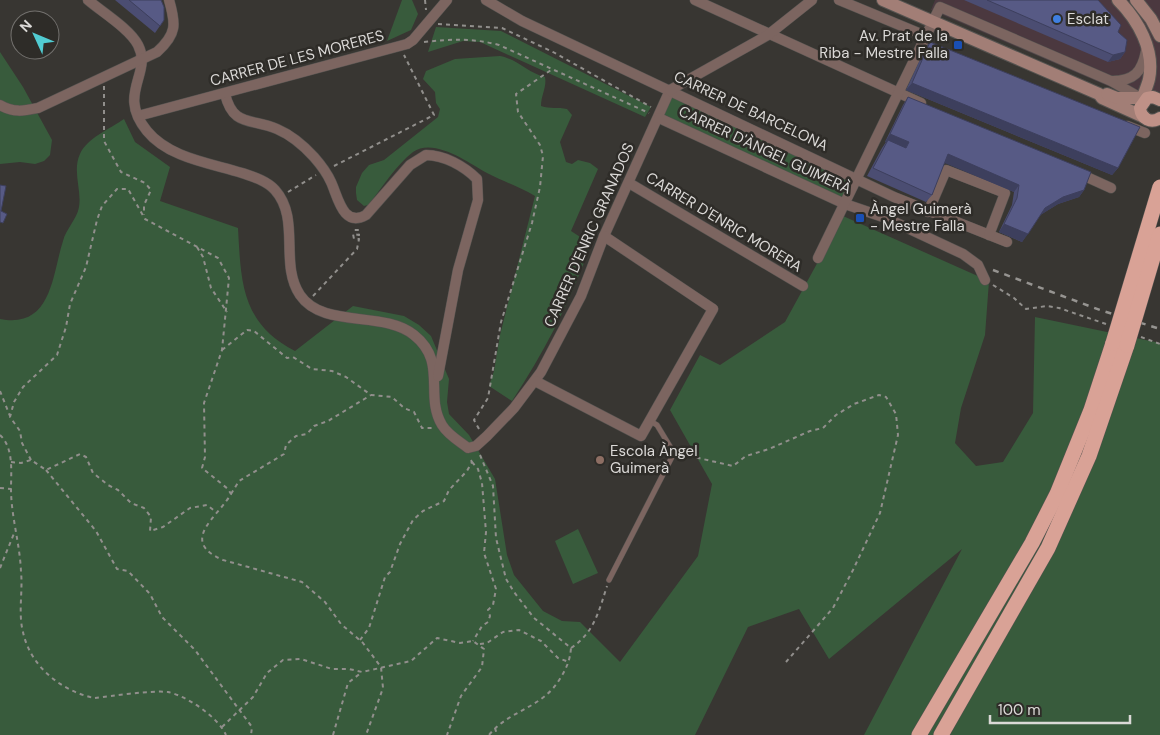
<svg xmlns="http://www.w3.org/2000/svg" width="1160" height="735" font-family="'DM Sans',sans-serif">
<rect width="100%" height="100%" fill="#383632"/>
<!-- industrial -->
<polygon fill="#4b383f" points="935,0 1160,0 1160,97 1124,93 931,10"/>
<!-- green -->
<g fill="#385b3c">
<polygon points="402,0 412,0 418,14 411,30 387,41"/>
<polygon points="436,27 501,31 651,107 645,117 480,42 463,41 428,52"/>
<polygon points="0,52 23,87 52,140 50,155 44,161 35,164 20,162 0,164"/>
<path d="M 500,56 C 517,59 528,73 545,77 C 547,87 541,95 541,106 C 550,109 558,107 567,109 L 572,115 L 560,142 L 566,162 L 572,164 L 578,160 L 590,163 L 598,169 L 571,231 L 591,244 C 571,300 545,351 512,401 L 489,386 L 494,371 L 500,335 L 535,196 C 520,187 502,181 487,173 C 469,163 434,137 413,152 C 396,165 382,188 368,205 L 364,206 L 357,200 L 356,193 L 356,187 L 362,173 L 369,165 L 384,160 L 438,117 L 440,109 L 436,103 L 435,92 L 423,79 L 426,71 L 455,59 Z"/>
<polygon points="671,93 857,178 845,204 663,114"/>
<path d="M 124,119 L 135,142 L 170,167 L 160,201 L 238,228 C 241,282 241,323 295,351 L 353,306 L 404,316 L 419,325 L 431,336 L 449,379 L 447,402 L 449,414 L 469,435 L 495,479 L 507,555 L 514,575 L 543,611 L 562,621 L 580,622 L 620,662 L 698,556 L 712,484 L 670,410 L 700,355 L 720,365 L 785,322 L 843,216 L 989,281 L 985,335 L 961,408 L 955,443 L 976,466 L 1003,462 L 1033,413 L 1035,317 L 1160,343 L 1160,735 L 864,735 L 962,549 L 829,659 L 799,609 L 748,627 L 695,735 L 0,735 L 0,319 C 52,329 52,275 63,241 C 66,229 77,219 79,207 C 82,190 72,171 80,154 C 87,138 110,129 124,119 Z"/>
<polygon points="578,529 598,573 573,584 555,541"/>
</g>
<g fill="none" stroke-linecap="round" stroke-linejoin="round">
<!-- lane casing -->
<g stroke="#555350" stroke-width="6">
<polyline id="lane" points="609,580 674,453 657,425 650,421"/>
</g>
<!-- street casing -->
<g stroke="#555350" stroke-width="11">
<g id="street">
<path d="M 88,0 C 102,12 130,29 138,45 C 153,74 116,93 147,131 C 169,158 210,163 242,173 C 254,177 267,181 275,190 C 301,219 279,264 300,295 C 323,329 383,310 414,335 C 448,362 424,395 442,425 C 448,435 459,441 468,448 L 476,446 L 487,436 L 514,408 L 541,372 L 581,296 L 604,236 L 670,90"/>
<polyline points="486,0 522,21 894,197 1007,242"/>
<polyline points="695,0 921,103"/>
<polyline points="839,0 926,36"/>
<path d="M 1112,81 C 1134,81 1142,72 1146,51"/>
<polyline points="670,90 768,35 812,0"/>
<path d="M 225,94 C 233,127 251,118 277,129 C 291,135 304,146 314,157 C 321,165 327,173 331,182 C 338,197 343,228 366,215 L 410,165 L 426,155 C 444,155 464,166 477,179 L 478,200 L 458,270 L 438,376"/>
<path d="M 0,105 C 14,113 23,111 38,108 L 157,52 C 177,34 176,24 169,0"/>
<polyline points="138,116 407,44 413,40 447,0"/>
<polyline points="659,118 845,204 886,218 963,254 978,265 985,280"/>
<polyline points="1127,126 1145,133"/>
<polyline points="1078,173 1111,188"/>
<polyline points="629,183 803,286"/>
<polyline points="928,212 946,170 1005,193 989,235"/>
<polyline points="818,258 940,7 1111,81 1141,98"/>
<polyline points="535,381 641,436 713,309 604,236"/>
</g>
</g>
<!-- secondary casing -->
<g stroke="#555350" stroke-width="14">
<g id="secondary">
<polyline points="883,0 1099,94 1102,98 1144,117"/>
<path d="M 1118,0 C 1138,20 1155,50 1149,79 C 1147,88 1142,96 1141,105"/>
<polyline points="1136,0 1151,19 1160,36"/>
<polyline points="1107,94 1117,98 1147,98"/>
</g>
</g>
<!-- primary casing -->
<g stroke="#555350" stroke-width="14">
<path id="primary" d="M 1160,100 L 1153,97 L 1147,98 L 1140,108 C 1141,119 1151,124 1160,118"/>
</g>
<!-- highway casing -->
<g stroke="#555350" stroke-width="16">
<g id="highway">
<polyline points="919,735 1032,543 1057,494 1091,410 1113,343"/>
<polyline points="941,735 1048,548 1089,456 1127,345"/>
</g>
</g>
<!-- path -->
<g stroke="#918f8c" stroke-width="2" stroke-dasharray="4 4" stroke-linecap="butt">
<polyline points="425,0 426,10"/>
<polyline points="438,24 502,28 553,52 651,107"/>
<path d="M 424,42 C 451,39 473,38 499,45 L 649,113"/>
<polyline points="104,86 104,141 121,172 145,183 151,190 144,205 144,215"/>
<polyline points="334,166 434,115 404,55"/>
<polyline points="288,192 316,175"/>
<polyline points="197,247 203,257 211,288 227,312"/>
<polyline points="993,285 1014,298 1026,309 1047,306 1059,308 1106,324"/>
<polyline points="313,296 357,249 359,239 354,239 353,234 359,235 359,230 354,230 354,228"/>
<polyline points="1141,337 1160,344"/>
<polyline points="222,350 247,330 254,331 287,358 293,357 312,369 332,371 346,377 371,395 392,397 404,408 414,412 422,428 433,428"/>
<polyline points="0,391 10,416"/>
<polyline points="479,429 474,420 488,398 501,322 532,223 540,187 543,156 540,145 518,112 516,94 551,70"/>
<path d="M 0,435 C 14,448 11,472 11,489 C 11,516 20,544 21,572 C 23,591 18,613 23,632 C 30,666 61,691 94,698 C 112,696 152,690 168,692 C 187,696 218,717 226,735"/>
<polyline points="681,454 733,466 746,456 769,449 810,431 823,428 836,415 854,404 879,395 886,397 896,414 898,435 880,513 853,570 833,608 786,662"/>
<path d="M 480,455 L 493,486 L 496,538 L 506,579 L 514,592 L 534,618 L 571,648 C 570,660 567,667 561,677 C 543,709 510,709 489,735"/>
<path d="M 31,460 L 22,443 L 20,431 L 10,417 L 14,402 L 23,387 L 57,355 L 66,327 L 70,304 L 86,267 L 97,220 L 102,206 L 117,189 L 128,189 L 145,219 L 218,258 L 229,278 L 222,350 L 204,403 L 205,457 L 202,468 L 228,489 L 231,494 C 218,517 178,541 223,560 L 302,582 L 325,602 L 341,624 L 363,643 L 381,667 L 383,688 L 366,735"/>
<polyline points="11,462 21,463 31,460 46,470 80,454 86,457 93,473 108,485 118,490 131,503 144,508 151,517 150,531 163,527 190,508 207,505 216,512"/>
<polyline points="472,462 478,469 482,483 486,532 484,553 496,589 493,605 488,610 490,616 488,622 482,626 473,641"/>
<polyline points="46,470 96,531 117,569 128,571 150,594 162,617 195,650 252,727 251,735"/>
<polyline points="0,488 11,489"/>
<polyline points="231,494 239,481 284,454 286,445 296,436 307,434 314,426 328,421 371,395"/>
<polyline points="0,568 15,531"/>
<polyline points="360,640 369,628 385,577 390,572 400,544 413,520 423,511 444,501 449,490 467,471 472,462 469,457"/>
<polyline points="480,644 487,643 503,632 519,630 541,641 558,658 569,662"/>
<path d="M 571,648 C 594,633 599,611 607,586"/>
<polyline points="222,727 253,697 267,673 283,660 301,659 332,669 349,669 362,672 411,661 437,638 460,643 473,641 484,649 482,667 461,696 447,735"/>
<polyline points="495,728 497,735"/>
<polyline points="333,735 348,683 362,672"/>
</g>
<!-- lane -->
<use href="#lane" stroke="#7c6560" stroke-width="5"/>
<!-- street -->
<use href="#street" stroke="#7c6560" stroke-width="10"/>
<!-- secondary -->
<use href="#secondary" stroke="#a27e76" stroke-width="12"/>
<!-- primary -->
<use href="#primary" stroke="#bf9187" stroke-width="12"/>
<!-- highway -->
<use href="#highway" stroke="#d9a296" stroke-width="15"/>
<!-- rail -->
<polyline stroke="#969491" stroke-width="2.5" stroke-dasharray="6 6" stroke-linecap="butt" points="993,270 1100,310 1160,329"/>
<!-- highway-bridge casing -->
<g stroke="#555350" stroke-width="16" stroke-linecap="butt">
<g id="highway-bridge">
<polyline points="1113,343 1160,187"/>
<polyline points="1127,345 1160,234"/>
</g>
</g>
<!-- highway-bridge -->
<use href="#highway-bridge" stroke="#d9a296" stroke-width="15"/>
</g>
<!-- wall -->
<g fill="#4b4d72">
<polygon points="115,0 161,0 164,20 155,33"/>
<polygon points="964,0 1098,0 1118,32 1125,52 1120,59 1108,62"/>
<polygon points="930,42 1118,168 1112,175 906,90 925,49"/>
<polygon points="908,97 1084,190 1079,197 1058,204 1040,215 1022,242 999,232 1012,205 1014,192 944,162 932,195 926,202 867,176 882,148 886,142 885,142 903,105"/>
</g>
<!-- shaded-wall -->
<g fill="#3d3f5d">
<polygon points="1125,52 1120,59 1108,62 1113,55"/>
<polygon points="912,83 1118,168 1112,175 906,90"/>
<polygon points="890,134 909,142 904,150 885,142"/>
<polygon points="948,154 1019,185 1014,192 942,162"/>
<polygon points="1084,190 1079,197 1058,204 1039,216 1045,208 1063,197"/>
<polygon points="1004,224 1028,234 1022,242 999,232"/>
</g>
<!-- building -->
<g fill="#575a85" stroke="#3d3f5d">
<polygon points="129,0 161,0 164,7 164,20 160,26"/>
<polygon points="987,0 1098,0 1121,25 1118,32 1127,40 1125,52 1113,55"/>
<polygon points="930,42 1140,127 1118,168 912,83"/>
<polygon points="908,97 1091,172 1084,190 1063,197 1045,208 1028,234 1004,224 1017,198 1019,185 948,154 932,195 873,168 888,140 906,148 909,142 890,134"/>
<polygon points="0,185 6,186 1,211 7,214 3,223 0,222"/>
</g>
<!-- markers -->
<circle fill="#3f7fe0" stroke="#2e2c28" stroke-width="2" cx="1057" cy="19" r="5"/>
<g fill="#1a4fb4" stroke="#2e2c28" stroke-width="2">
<rect x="953" y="40" width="10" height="10" rx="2.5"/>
<rect x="855" y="213" width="10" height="10" rx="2.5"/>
</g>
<circle fill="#8d6e63" stroke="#2e2c28" stroke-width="2" cx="600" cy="460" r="5"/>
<g text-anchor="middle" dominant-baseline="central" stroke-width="5" stroke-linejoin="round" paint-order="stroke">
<!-- poi labels -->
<g font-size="15" fill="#dbd9d7" stroke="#2e2c28" text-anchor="start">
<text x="1067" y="19">Esclat</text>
<text x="948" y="36" text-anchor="end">Av. Prat de la<tspan x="948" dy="17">Riba - Mestre Falla</tspan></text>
<text x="870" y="209">Àngel Guimerà<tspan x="870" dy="17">- Mestre Falla</tspan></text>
<text x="610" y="451">Escola Àngel<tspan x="610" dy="17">Guimerà</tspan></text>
</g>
<!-- street labels -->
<g font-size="15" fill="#dbd9d7" stroke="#2e2c28">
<text transform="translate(297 58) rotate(-15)">CARRER DE LES MORERES</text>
<text transform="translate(751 111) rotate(25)">CARRER DE BARCELONA</text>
<text transform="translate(765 150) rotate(25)">CARRER D'ÀNGEL GUIMERÀ</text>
<text transform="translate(724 222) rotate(31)">CARRER D'ENRIC MORERA</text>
<text transform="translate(589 235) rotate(-66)">CARRER D'ENRIC GRANADOS</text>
</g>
</g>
<!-- north arrow -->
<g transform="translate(35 35) rotate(314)"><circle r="24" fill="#2e2c28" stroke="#73716e"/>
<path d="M0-4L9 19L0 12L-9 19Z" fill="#51ccd2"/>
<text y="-8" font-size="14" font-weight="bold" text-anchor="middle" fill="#dbd9d7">N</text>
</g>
<!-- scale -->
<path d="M990 715v8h140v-8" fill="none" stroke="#dbd9d7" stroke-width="2.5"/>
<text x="998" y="715" font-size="15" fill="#dbd9d7" stroke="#2e2c28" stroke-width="4" paint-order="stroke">100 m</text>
</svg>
